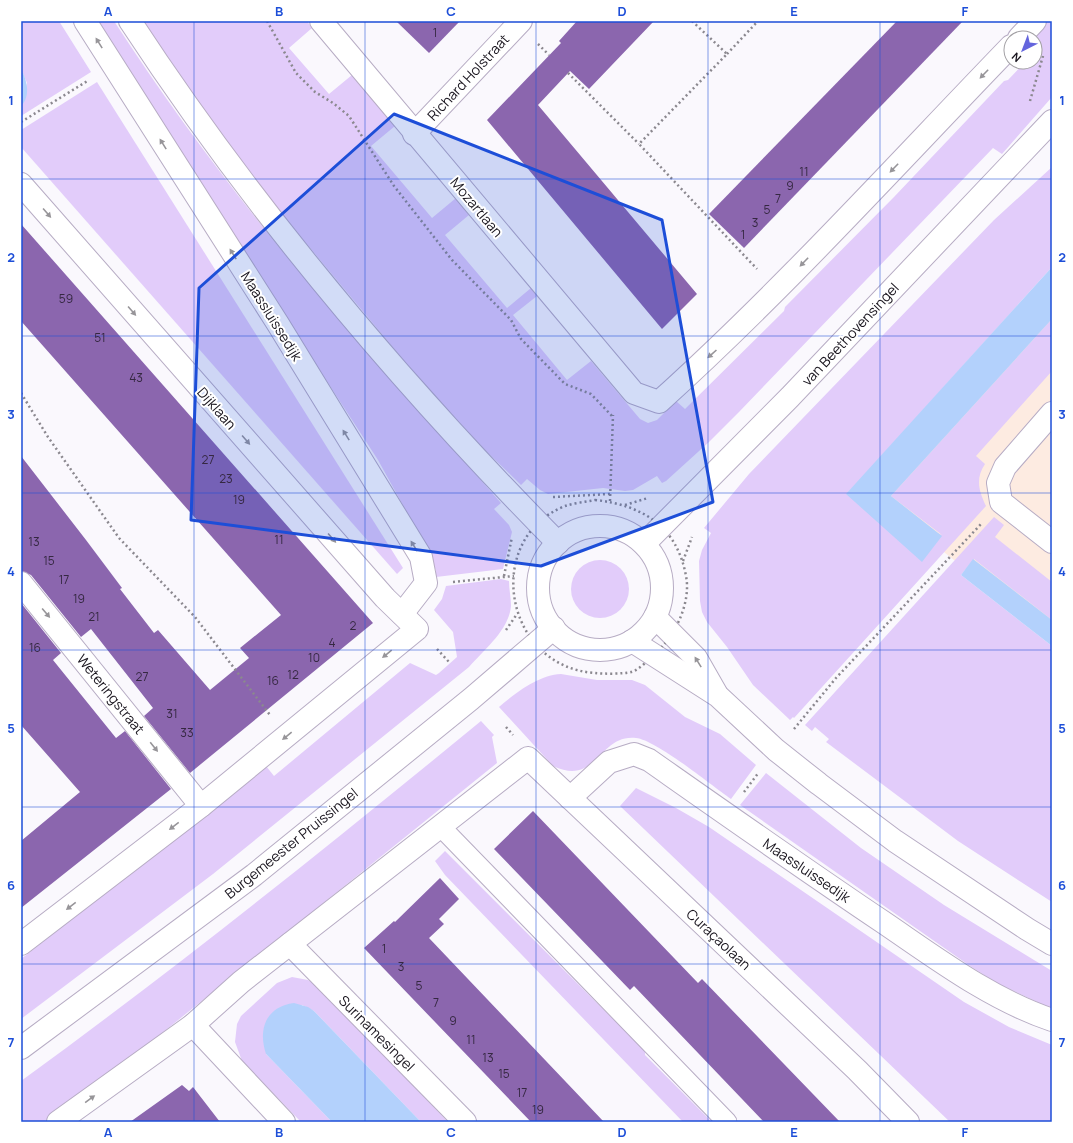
<svg xmlns="http://www.w3.org/2000/svg" width="1073" height="1143" font-family="Manrope,sans-serif">
<rect width="100%" height="100%" fill="#faf8fd"/>
<!-- industrial -->
<polygon fill="#fdebe1" points="1052,290 1052,637 870,494"/>
<!-- green -->
<g fill="#e2ccfa">
<polygon points="21,21 59,21 91,72 21,116 21,106 27,83 21,69"/>
<path d="M 93,21 L 114,21 C 182,126 259,226 341,321 C 393,382 448,442 501,503 L 494,509 L 509,525 L 512,532 L 503,569 L 436,577 L 436,571 L 431,556 L 378,460 Z"/>
<polygon points="141,21 307,21 312,28 289,48 329,94 352,75 395,126 371,146 432,218 456,198 469,215 445,235 507,308 531,288 537,296 513,315 567,380 591,361 640,419 648,423 657,420 676,401 685,409 784,311 785,307 894,197 1004,81 1008,80 1025,62 1035,62 1035,51 1041,44 1033,36 1047,21 1052,21 1052,97 1002,154 993,148 739,412 709,442 666,481 662,483 657,476 633,490 625,491 603,488 548,494 540,490 527,479 521,485 486,451 421,381 280,212 232,150"/>
<polygon points="97,82 403,568 397,574 21,147 21,130"/>
<path d="M 1052,167 L 1052,267 L 847,494 L 942,535 L 891,496 L 1052,319 L 1052,371 L 976,456 L 985,464 C 975,479 979,491 986,506 L 794,718 L 793,717 L 790,720 L 753,685 L 727,647 L 707,622 L 702,612 L 700,601 L 699,561 L 702,550 L 711,533 L 704,528 L 749,474 L 994,220 Z"/>
<polygon points="994,517 1004,525 995,537 1052,582 1052,620 974,559 961,575 1052,646 1052,902 958,841 826,742 829,739 815,727 812,731 805,725"/>
<circle cx="600" cy="589" r="29"/>
<path d="M 501,579 L 509,581 C 509,589 511,598 511,606 C 509,630 484,650 469,667 L 213,874 L 21,1019 L 21,959 L 266,766 L 274,776 L 410,663 L 436,675 L 439,673 L 457,657 L 453,632 L 434,610 L 442,599 L 446,586 Z"/>
<path d="M 561,674 L 597,680 L 632,680 L 645,685 L 685,717 L 720,734 L 756,765 L 731,799 C 711,785 656,740 636,738 C 598,734 598,787 553,766 L 499,707 C 515,693 539,675 561,674 Z"/>
<path d="M 481,721 L 494,735 L 492,737 L 497,763 L 141,1050 L 44,1122 L 21,1122 L 21,1081 C 179,966 330,845 481,721 Z"/>
<polygon points="766,773 861,848 944,905 1052,971 1052,1009 995,982 970,966 740,805"/>
<polygon points="636,788 676,808 709,827 964,1002 1009,1027 1052,1045 1052,1122 950,1122 620,806"/>
<polygon points="445,851 621,1027 628,1025 645,1043 645,1055 712,1122 683,1122 445,875 435,861"/>
<polygon points="292,977 308,980 319,987 448,1122 421,1122 314,1011 302,1005 266,1054 332,1122 301,1122 242,1061 235,1042 237,1024 241,1016 277,983"/>
</g>
<!-- water -->
<g fill="#b3d1fc">
<path d="M 21,69 C 27,80 31,96 21,106 Z"/>
<polygon points="1052,267 1052,319 891,496 942,536 922,562 846,494"/>
<polygon points="973,559 1052,620 1052,646 961,575"/>
<path d="M 294,1003 L 308,1007 L 314,1011 L 421,1122 L 332,1122 L 266,1054 C 258,1030 265,1007 294,1003 Z"/>
</g>
<!-- building -->
<g fill="#8b66ae">
<polygon points="396,21 460,21 429,53"/>
<polygon points="577,21 654,21 589,89 570,71 538,105 697,294 662,329 487,120 561,43 559,41"/>
<polygon points="897,21 963,21 744,248 709,214"/>
<polygon points="21,224 373,623 190,773 144,716 153,708 91,629 81,637 31,575 21,571 21,456 86,540 122,588 120,589 154,633 158,630 210,690 249,658 240,648 281,615 21,321"/>
<polygon points="21,603 61,653 53,660 116,738 125,731 171,789 21,908 21,841 80,792 21,725"/>
<polygon points="533,811 698,983 702,979 840,1122 764,1122 634,986 630,990 494,849"/>
<polygon points="440,878 459,899 439,919 444,924 429,938 604,1122 531,1122 364,948 394,921 395,922"/>
<polygon points="182,1085 189,1091 193,1087 220,1122 130,1122"/>
</g>
<g fill="none" stroke-linecap="round" stroke-linejoin="round">
<!-- lane casing -->
<g stroke="#b7acc4" stroke-width="21">
<polyline id="lane" points="441,827 727,1122"/>
</g>
<!-- street casing -->
<g stroke="#b7acc4" stroke-width="24">
<g id="street">
<polyline points="85,21 278,324 421,557 426,583 402,614"/>
<path d="M 130,21 C 253,209 400,383 558,543"/>
<path d="M 321,21 L 634,393 L 659,402 C 783,290 895,166 1011,46"/>
<polyline points="1019,38 1035,21"/>
<polyline points="414,134 521,21"/>
<polyline points="21,184 385,598 417,629 201,806 21,944"/>
<polyline points="1052,413 1005,467 998,483 1001,502 1052,542"/>
<polyline points="21,583 201,806"/>
<path d="M 570,798 L 609,762 L 634,754 L 649,760 C 726,814 804,869 883,922 C 936,958 990,999 1052,1020"/>
<polyline points="290,944 465,1122"/>
<polyline points="193,1025 284,1122"/>
<polyline points="58,1122 193,1025 241,982 528,758 857,1070 908,1122"/>
</g>
</g>
<!-- secondary casing -->
<g stroke="#b7acc4" stroke-width="24">
<g id="secondary">
<circle cx="600" cy="588" r="62"/>
<polyline points="644,544 790,397 1052,121"/>
<polyline points="655,617 696,658 716,693"/>
<polyline points="632,641 718,696 776,750 819,784 895,841 1027,929 1052,944"/>
<polyline points="21,1048 254,875 471,699 554,628"/>
</g>
</g>
<!-- path -->
<g stroke="#8b888f" stroke-width="2.5" stroke-dasharray="2 3" stroke-linecap="butt">
<polyline points="267,21 296,73 315,92 333,103 349,116 394,186 452,260 511,320 521,339 565,384 591,394 612,416"/>
<polyline points="692,21 727,54 639,144 757,269"/>
<polyline points="538,44 549,55"/>
<polyline points="727,54 758,21"/>
<polyline points="568,73 639,144"/>
<polyline points="1030,101 1043,56"/>
<polyline points="21,122 89,80"/>
<polyline points="21,393 48,437 119,538 195,617 270,715"/>
<polyline points="553,497 610,494"/>
<path d="M 595,500 C 642,505 677,526 686,576 C 691,601 677,632 659,650 C 652,656 640,670 631,672 C 623,674 603,674 595,673 C 504,667 482,539 565,506 C 574,503 585,502 595,500 Z"/>
<polyline points="610,501 613,415"/>
<polyline points="625,505 648,498"/>
<polyline points="683,561 692,537"/>
<polyline points="504,576 512,537"/>
<polyline points="453,582 514,576"/>
<polyline points="506,630 517,614"/>
<polyline points="437,649 449,662"/>
<polyline points="506,727 513,735"/>
<polyline points="794,729 836,678 982,523"/>
<polyline points="744,792 759,772"/>
</g>
<!-- lane -->
<use href="#lane" stroke="#fff" stroke-width="19"/>
<!-- street -->
<use href="#street" stroke="#fff" stroke-width="22"/>
<!-- secondary -->
<use href="#secondary" stroke="#fff" stroke-width="22"/>
</g>
<!-- one-way arrows -->
<defs><path id="oneway-solid" d="M-6-.8H1V-3.2L6.5 0L1 3.2V.8H-6Z"/></defs>
<g fill="#979599">
<use href="#oneway-solid" transform="translate(99 43) rotate(-122)"/>
<use href="#oneway-solid" transform="translate(984 74) rotate(134)"/>
<use href="#oneway-solid" transform="translate(163 144) rotate(-122)"/>
<use href="#oneway-solid" transform="translate(894 168) rotate(134)"/>
<use href="#oneway-solid" transform="translate(47 213) rotate(49)"/>
<use href="#oneway-solid" transform="translate(233 254) rotate(-122)"/>
<use href="#oneway-solid" transform="translate(804 262) rotate(134)"/>
<use href="#oneway-solid" transform="translate(132 311) rotate(49)"/>
<use href="#oneway-solid" transform="translate(712 354) rotate(138)"/>
<use href="#oneway-solid" transform="translate(346 435) rotate(-122)"/>
<use href="#oneway-solid" transform="translate(246 440) rotate(49)"/>
<use href="#oneway-solid" transform="translate(332 538) rotate(49)"/>
<use href="#oneway-solid" transform="translate(414 546) rotate(-122)"/>
<use href="#oneway-solid" transform="translate(46 613) rotate(50)"/>
<use href="#oneway-solid" transform="translate(387 654) rotate(141)"/>
<use href="#oneway-solid" transform="translate(698 662) rotate(-122)"/>
<use href="#oneway-solid" transform="translate(287 736) rotate(141)"/>
<use href="#oneway-solid" transform="translate(154 747) rotate(51)"/>
<use href="#oneway-solid" transform="translate(174 826) rotate(142)"/>
<use href="#oneway-solid" transform="translate(71 906) rotate(142)"/>
<use href="#oneway-solid" transform="translate(90 1099) rotate(-36)"/>
</g>
<!-- marked area -->
<path fill="#1d4ed8" fill-opacity="0.2" stroke="#1d4ed8" stroke-width="3" stroke-linejoin="round" d="M 394,114 L 662,220 L 713,502 L 541,566 L 191,520 L 199,288 Z"/>
<!-- grid -->
<path fill="none" stroke="#1d4ed8" stroke-width="1" stroke-opacity="0.55" d="M 194,21 L 194,1122M 365,21 L 365,1122M 536,21 L 536,1122M 708,21 L 708,1122M 880,21 L 880,1122M 21,179 L 1052,179M 21,336 L 1052,336M 21,493 L 1052,493M 21,650 L 1052,650M 21,807 L 1052,807M 21,964 L 1052,964"/>
<g text-anchor="middle" dominant-baseline="central" stroke-width="4" stroke-linejoin="round" paint-order="stroke">
<!-- number labels -->
<g font-size="12" fill="#352841">
<text x="435" y="32">1</text>
<text x="804" y="171">11</text>
<text x="790" y="185">9</text>
<text x="778" y="198">7</text>
<text x="767" y="209">5</text>
<text x="755" y="222">3</text>
<text x="743" y="234">1</text>
<text x="66" y="298">59</text>
<text x="100" y="337">51</text>
<text x="136" y="377">43</text>
<text x="208" y="459">27</text>
<text x="226" y="478">23</text>
<text x="239" y="499">19</text>
<text x="279" y="539">11</text>
<text x="34" y="541">13</text>
<text x="49" y="560">15</text>
<text x="64" y="579">17</text>
<text x="79" y="598">19</text>
<text x="94" y="616">21</text>
<text x="353" y="625">2</text>
<text x="332" y="642">4</text>
<text x="35" y="647">16</text>
<text x="314" y="657">10</text>
<text x="293" y="674">12</text>
<text x="142" y="676">27</text>
<text x="273" y="680">16</text>
<text x="172" y="713">31</text>
<text x="187" y="732">33</text>
<text x="384" y="948">1</text>
<text x="401" y="966">3</text>
<text x="419" y="985">5</text>
<text x="436" y="1002">7</text>
<text x="453" y="1020">9</text>
<text x="471" y="1039">11</text>
<text x="488" y="1057">13</text>
<text x="504" y="1073">15</text>
<text x="522" y="1092">17</text>
<text x="538" y="1109">19</text>
</g>
<!-- street labels -->
<g font-size="14" fill="#18141d" stroke="#fff">
<text transform="translate(468 77) rotate(-47)">Richard Holstraat</text>
<text transform="translate(477 207) rotate(50)">Mozartlaan</text>
<text transform="translate(272 316) rotate(58)">Maassluissedijk</text>
<text transform="translate(850 334) rotate(-47)">van Beethovensingel</text>
<text transform="translate(217 408) rotate(49)">Dijklaan</text>
<text transform="translate(111 694) rotate(51)">Weteringstraat</text>
<text transform="translate(291 843) rotate(-39)">Burgemeester Pruissingel</text>
<text transform="translate(807 870) rotate(34)">Maassluissedijk</text>
<text transform="translate(719 939) rotate(43)">Curaçaolaan</text>
<text transform="translate(377 1033) rotate(45)">Surinamesingel</text>
</g>
</g>
<!-- border -->
<rect width="1073" height="1143" fill="none" stroke="#ffffff" stroke-width="44"/>
<!-- north arrow -->
<g transform="translate(1023 50) rotate(222)"><circle r="19" fill="#ffffff" stroke="#a3a1a5"/>
<path d="M0-3L7 15L0 10L-7 15Z" fill="#6465dd"/>
<text y="-6" font-size="11" font-weight="bold" text-anchor="middle" fill="#18141d">N</text>
</g>
<rect x="22" y="22" width="1029" height="1099" fill="none" stroke="#1d4ed8" stroke-width="1.5"/>
<g font-size="13" text-anchor="middle" font-weight="bold" fill="#1d4ed8">
<text x="108" y="16">A</text>
<text x="279" y="16">B</text>
<text x="451" y="16">C</text>
<text x="622" y="16">D</text>
<text x="794" y="16">E</text>
<text x="965" y="16">F</text>
<text x="11" y="105">1</text>
<text x="1062" y="105">1</text>
<text x="11" y="262">2</text>
<text x="1062" y="262">2</text>
<text x="11" y="419">3</text>
<text x="1062" y="419">3</text>
<text x="11" y="576">4</text>
<text x="1062" y="576">4</text>
<text x="11" y="733">5</text>
<text x="1062" y="733">5</text>
<text x="11" y="890">6</text>
<text x="1062" y="890">6</text>
<text x="11" y="1047">7</text>
<text x="1062" y="1047">7</text>
<text x="108" y="1137">A</text>
<text x="279" y="1137">B</text>
<text x="451" y="1137">C</text>
<text x="622" y="1137">D</text>
<text x="794" y="1137">E</text>
<text x="965" y="1137">F</text>
</g>
</svg>
